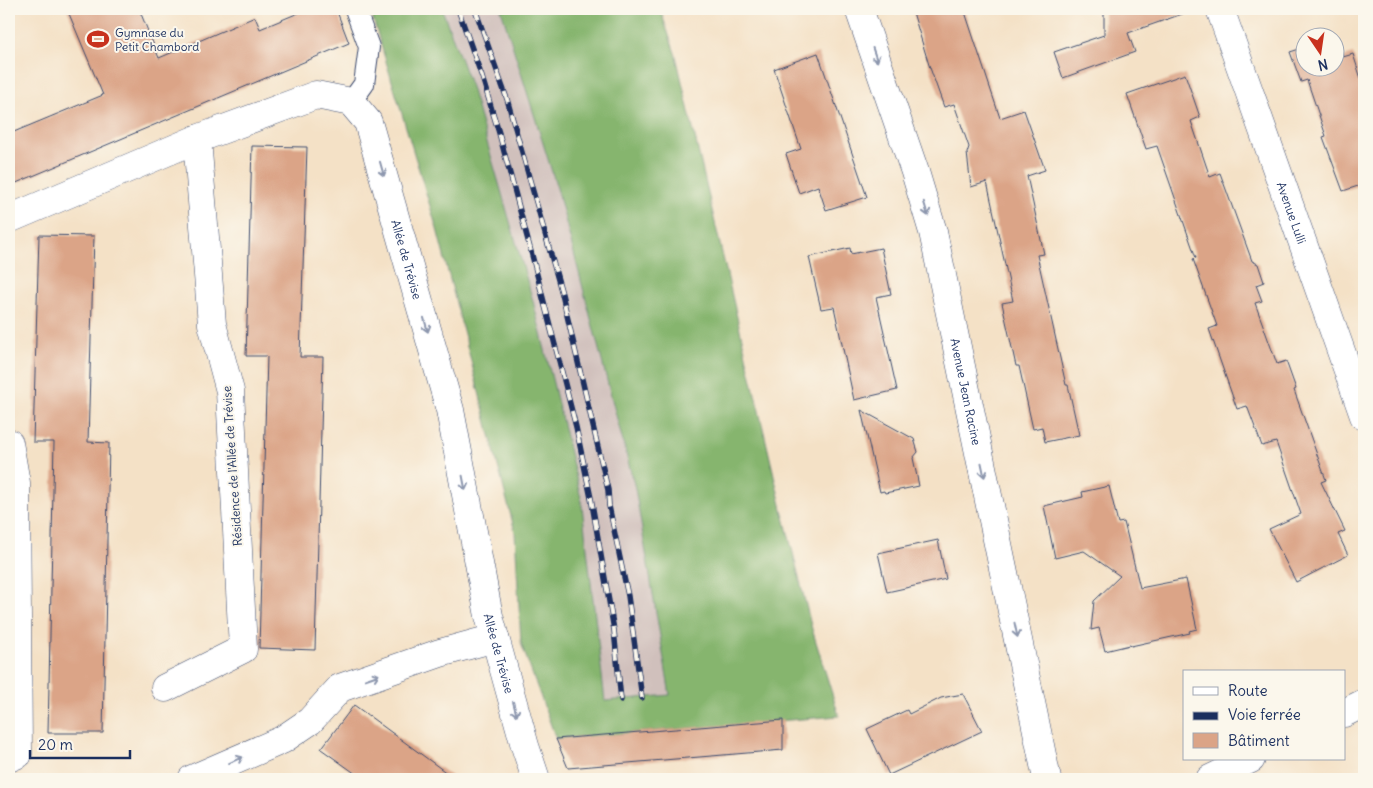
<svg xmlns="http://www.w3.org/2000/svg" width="1373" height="788" font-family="Delius,sans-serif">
<rect width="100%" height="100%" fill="#fbf7ec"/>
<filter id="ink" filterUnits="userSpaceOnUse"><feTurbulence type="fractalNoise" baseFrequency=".02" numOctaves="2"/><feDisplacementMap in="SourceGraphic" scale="10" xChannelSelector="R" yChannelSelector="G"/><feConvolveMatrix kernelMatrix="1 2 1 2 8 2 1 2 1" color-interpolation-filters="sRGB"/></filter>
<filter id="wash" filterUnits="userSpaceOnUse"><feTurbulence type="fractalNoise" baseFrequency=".0096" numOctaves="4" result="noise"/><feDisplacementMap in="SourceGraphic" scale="20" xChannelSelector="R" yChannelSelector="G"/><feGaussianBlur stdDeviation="1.12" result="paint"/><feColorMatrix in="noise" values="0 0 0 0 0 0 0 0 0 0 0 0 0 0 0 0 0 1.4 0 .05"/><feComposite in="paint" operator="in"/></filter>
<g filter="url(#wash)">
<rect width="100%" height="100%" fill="#f4e1c6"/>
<!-- industrial -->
<polygon fill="#d0c0bc" points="442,9 501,9 557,188 635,488 670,695 605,701 581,498 533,301 471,87"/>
<!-- forest -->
<polygon fill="#86b56e" stroke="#507266" points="370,9 442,9 471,87 533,301 581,498 605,701 670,695 635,488 557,188 501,9 660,9 676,56 781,505 812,629 839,716 556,739 521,643 515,532 437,229"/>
<g id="blocks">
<!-- building -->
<g fill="#dba487">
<polygon points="67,9 139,9 159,58 255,17 260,29 308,9 336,9 349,43 9,186 9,134 103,95"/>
<polygon points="912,9 964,9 1000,118 1024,110 1045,170 1027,176 1044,254 1037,255 1066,385 1068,385 1079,435 1045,442 1042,427 1033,429 1019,366 1016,366 1002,303 1013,301 987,182 971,187 967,153 969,147 954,104 944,107 929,65"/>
<polygon points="1104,9 1184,9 1185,13 1128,33 1135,52 1063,78 1054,52 1104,35"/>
<polygon points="1336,37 1343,57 1353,54 1364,88 1364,184 1343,191 1323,137 1326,136 1307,80 1301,82 1290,52 1306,47 1306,68 1336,68 1336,38 1334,38"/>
<polygon points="818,53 867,197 826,210 818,186 799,193 786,154 801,149 774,69"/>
<polygon points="1185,74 1200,117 1191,121 1210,177 1220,173 1252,261 1258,264 1264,282 1256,285 1262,301 1255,303 1277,364 1286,361 1296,389 1294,390 1326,480 1321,482 1345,531 1338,534 1348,555 1296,582 1269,529 1301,514 1276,442 1262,446 1247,406 1237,409 1209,329 1217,326 1193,259 1196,258 1157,146 1146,149 1127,94"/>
<polygon points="252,146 307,147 300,357 323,357 315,650 259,648 267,356 246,356"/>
<polygon points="39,235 94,236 88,442 109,443 103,733 48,733 54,442 33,442"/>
<polygon points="850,248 851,254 881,248 891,294 876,297 897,390 854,400 834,307 821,309 809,257"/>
<polygon points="861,410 914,439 918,452 913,458 919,486 885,493 884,491 880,492"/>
<polygon points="1109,486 1118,523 1124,522 1140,588 1186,579 1197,629 1189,631 1190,633 1131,646 1130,645 1105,651 1099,628 1091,630 1094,601 1120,576 1084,551 1055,558 1044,506 1083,497 1082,492"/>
<polygon points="938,540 946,579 887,592 878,553"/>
<polygon points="963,694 982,731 889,775 867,729 907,710 909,714 941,698"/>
<polygon points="354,705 455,779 363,779 321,749"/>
<polygon points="783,720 783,750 568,768 556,739"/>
</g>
</g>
</g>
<g filter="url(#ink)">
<use href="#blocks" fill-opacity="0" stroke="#3c4a6e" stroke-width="1"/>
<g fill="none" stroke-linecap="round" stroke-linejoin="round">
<!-- lane casing -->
<g stroke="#3c4a6e" stroke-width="22">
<polyline id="lane" points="351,102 364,84 369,47 355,9"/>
</g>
<!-- street casing -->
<g stroke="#3c4a6e" stroke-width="29">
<g id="street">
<path id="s1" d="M 859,9 L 915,172 L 933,232 L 1047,779"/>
<path id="s2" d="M 1220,9 L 1364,416"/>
<path id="s3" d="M 9,219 L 197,139 L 316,95 L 351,102 L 368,122 L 450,410 L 489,616 L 525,746 L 536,779"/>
<polyline points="9,443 16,483 18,754 9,758"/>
<polyline points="165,688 243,649 230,391 212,324 197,139"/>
<polyline points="192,779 282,740 310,721 340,688 440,653 495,638"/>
</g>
</g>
<!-- secondary casing -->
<g stroke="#3c4a6e" stroke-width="29">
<g id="secondary">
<polyline points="1344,713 1364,703"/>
<polyline points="1210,779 1251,759"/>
</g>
</g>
<!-- lane -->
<use href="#lane" stroke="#fff" stroke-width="20"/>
<!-- street -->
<use href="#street" stroke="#fff" stroke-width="28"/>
<!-- secondary -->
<use href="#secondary" stroke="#fff" stroke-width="28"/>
<!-- rail casing -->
<g stroke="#1b2f5e" stroke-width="5.5">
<g id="rail">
<polyline points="458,9 482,77 499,133 533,259 576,427 591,498 614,630 621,700"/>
<polyline points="475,9 507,99 562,294 608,490 609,506 628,596 642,698"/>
</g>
</g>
<!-- rail -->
<use href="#rail" stroke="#fbf7ec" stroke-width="4" stroke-dasharray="11" stroke-linecap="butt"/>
</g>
<!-- one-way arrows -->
<defs><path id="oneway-shaft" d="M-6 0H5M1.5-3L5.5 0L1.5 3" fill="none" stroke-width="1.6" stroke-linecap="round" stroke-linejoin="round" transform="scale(1.25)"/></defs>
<g stroke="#8d97ae">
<use href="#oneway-shaft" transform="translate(875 55) rotate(71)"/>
<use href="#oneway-shaft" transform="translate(382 169) rotate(74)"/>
<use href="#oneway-shaft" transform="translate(926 209) rotate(73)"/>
<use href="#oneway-shaft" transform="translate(426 325) rotate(74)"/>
<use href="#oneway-shaft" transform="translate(983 470) rotate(78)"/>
<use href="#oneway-shaft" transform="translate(464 483) rotate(79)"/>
<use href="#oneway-shaft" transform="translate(1016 630) rotate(78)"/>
<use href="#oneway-shaft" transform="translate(372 677) rotate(-19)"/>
<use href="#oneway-shaft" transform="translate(515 709) rotate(75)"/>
<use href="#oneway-shaft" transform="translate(236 760) rotate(-24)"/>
</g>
</g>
<!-- icons -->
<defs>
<g id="stadium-bare" transform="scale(1.725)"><path d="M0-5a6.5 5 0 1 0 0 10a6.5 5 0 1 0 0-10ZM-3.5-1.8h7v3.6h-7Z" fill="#c8321e" stroke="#fbf7ec" stroke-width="2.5" paint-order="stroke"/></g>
</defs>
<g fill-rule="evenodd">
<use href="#stadium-bare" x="98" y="39"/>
</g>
<g text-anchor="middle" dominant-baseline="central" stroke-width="4" stroke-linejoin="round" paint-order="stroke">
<!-- poi labels -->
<g font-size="12" fill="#1b2f5e" stroke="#fbf7ec" text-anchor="start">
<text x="115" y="32">Gymnase du<tspan x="115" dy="14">Petit Chambord</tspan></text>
</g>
<!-- street labels -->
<g font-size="12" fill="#1b2f5e" stroke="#fbf7ec">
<text stroke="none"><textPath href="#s2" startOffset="216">Avenue Lulli</textPath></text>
<text stroke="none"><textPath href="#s3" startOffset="536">Allée de Trévise</textPath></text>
<text stroke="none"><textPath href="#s1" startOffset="398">Avenue Jean Racine</textPath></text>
<text transform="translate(232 466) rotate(-94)">Résidence de l'Allée de Trévise</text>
<text stroke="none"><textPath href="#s3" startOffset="941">Allée de Trévise</textPath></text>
</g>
</g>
<!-- margin -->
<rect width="1373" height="788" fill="none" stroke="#fbf7ec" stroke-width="30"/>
<!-- legend -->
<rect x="1183" y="670" width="162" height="90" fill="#fbf7ec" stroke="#a1a7b3"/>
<rect x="1193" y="687" width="25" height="8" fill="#ffffff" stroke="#a1a7b3"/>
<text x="1228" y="696" font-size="15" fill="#1b2f5e">Route</text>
<rect x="1193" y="712" width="25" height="8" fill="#1b2f5e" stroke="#a1a7b3"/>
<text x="1228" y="720" font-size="15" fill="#1b2f5e">Voie ferrée</text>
<rect x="1193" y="733" width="25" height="15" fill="#dba487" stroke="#a1a7b3"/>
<text x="1228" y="746" font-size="15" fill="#1b2f5e">Bâtiment</text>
<!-- north arrow -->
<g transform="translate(1320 52) rotate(167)"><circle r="24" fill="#fbf7ec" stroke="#a1a7b3"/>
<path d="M0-4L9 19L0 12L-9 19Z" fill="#c8321e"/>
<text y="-8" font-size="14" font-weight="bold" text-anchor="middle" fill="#1b2f5e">N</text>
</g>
<!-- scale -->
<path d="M30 750v8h100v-8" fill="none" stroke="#1b2f5e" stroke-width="2.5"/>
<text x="38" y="750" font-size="15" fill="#1b2f5e" stroke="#fbf7ec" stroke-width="4" paint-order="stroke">20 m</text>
</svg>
